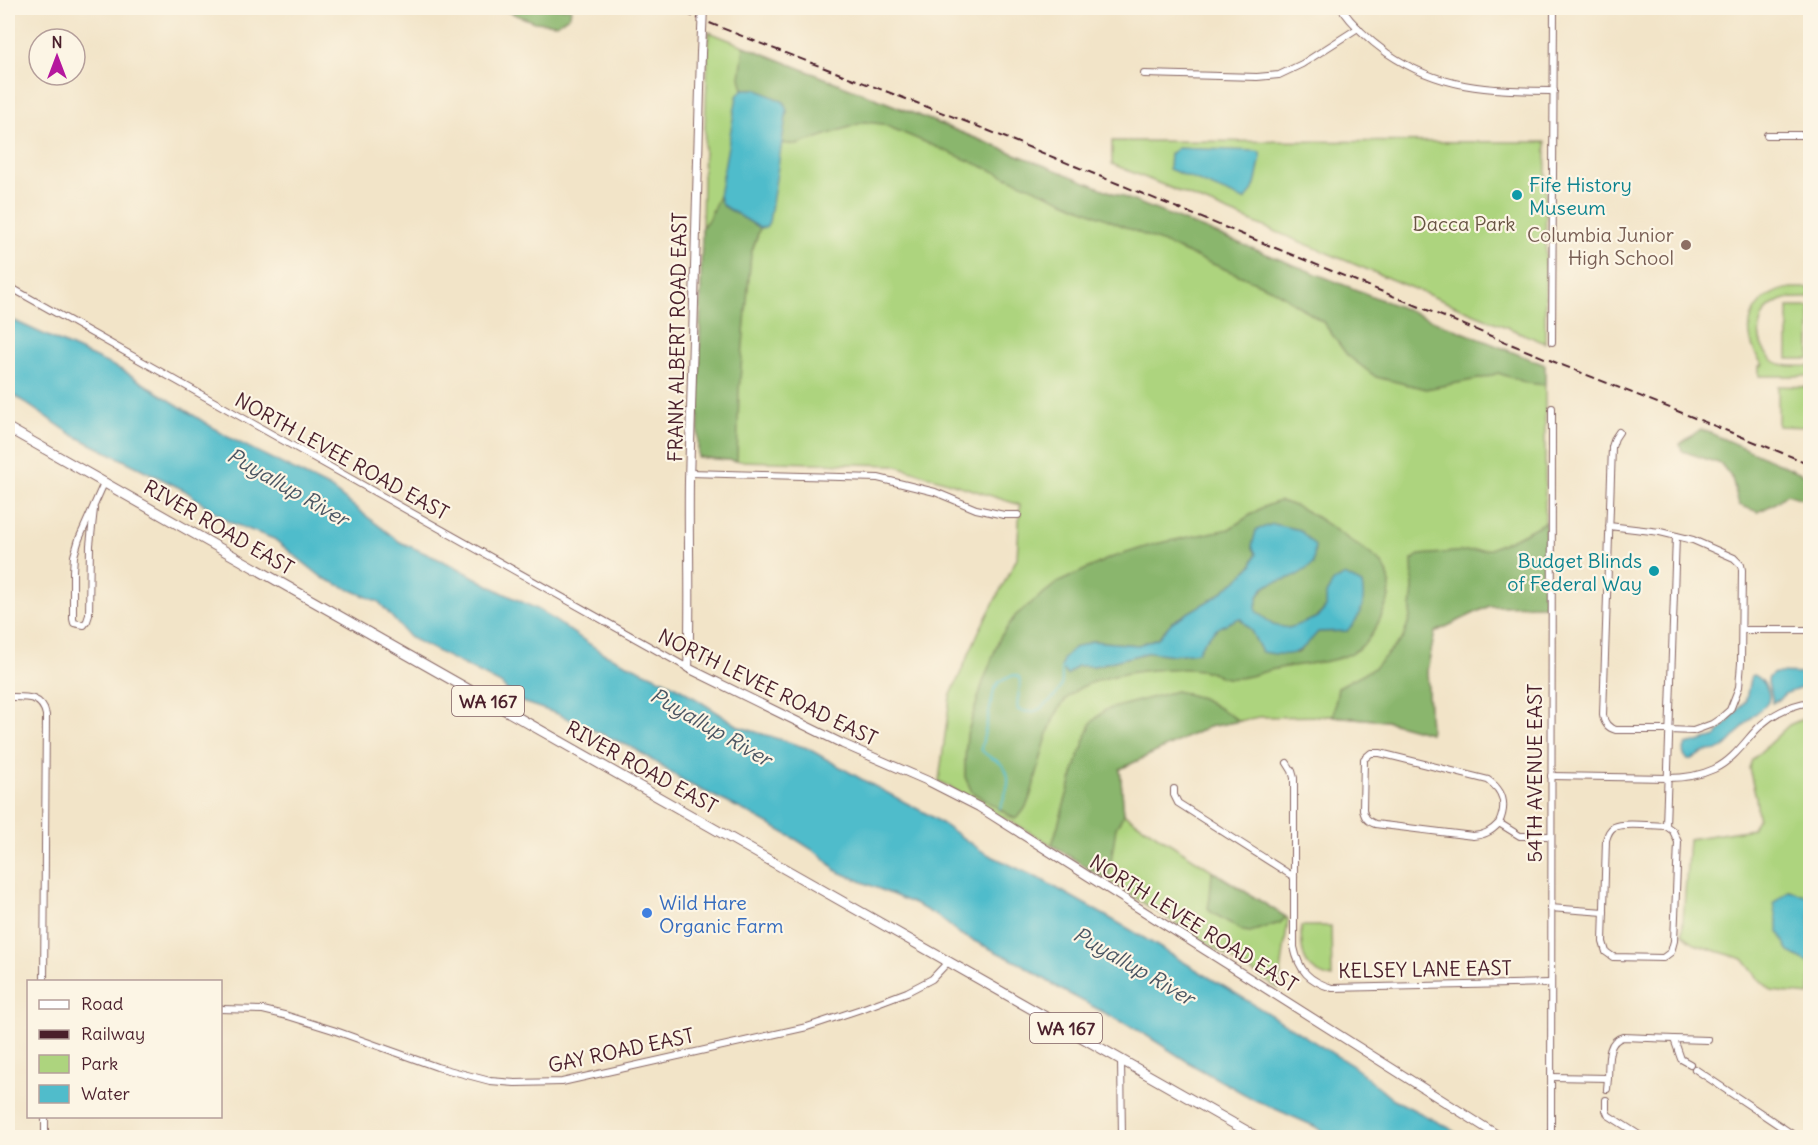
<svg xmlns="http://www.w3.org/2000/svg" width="1818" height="1145" font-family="Delius,sans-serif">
<rect width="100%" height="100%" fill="#fcf5e5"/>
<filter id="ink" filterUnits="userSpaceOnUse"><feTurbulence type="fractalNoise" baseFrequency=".0167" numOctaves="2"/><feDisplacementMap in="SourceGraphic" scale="12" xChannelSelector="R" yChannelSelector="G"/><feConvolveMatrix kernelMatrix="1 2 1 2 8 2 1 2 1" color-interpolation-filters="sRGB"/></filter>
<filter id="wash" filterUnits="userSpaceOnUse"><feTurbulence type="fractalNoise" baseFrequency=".008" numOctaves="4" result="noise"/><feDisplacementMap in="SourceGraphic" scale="24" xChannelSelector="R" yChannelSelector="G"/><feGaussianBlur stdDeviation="1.35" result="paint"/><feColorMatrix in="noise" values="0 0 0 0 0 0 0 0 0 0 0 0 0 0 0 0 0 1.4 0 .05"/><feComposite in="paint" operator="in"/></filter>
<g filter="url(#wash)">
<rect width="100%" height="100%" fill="#f2e4c8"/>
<!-- green -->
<g fill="#add47e" stroke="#7c7a54" stroke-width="1.5">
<polygon points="709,32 1545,365 1545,605 1489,606 1435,632 1427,670 1430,733 1386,721 1333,716 1259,717 1208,727 1120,769 1124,814 1288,919 1279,989 1052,845 939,781 950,697 979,631 1017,558 1020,505 894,465 737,461 698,457 703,174"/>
<polygon points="1112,141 1546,142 1545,343 1112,164"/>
<path d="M 1791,288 L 1810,288 L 1810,298 C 1798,298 1785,297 1774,304 C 1754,316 1755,348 1774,361 C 1784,368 1799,366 1810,366 L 1810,376 L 1759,376 L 1759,366 L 1763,365 C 1738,333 1748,295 1791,288 Z"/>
<polygon points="1810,307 1810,359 1788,359 1788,307"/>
<polygon points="1778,386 1810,387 1810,427 1778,426"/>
<polygon points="1810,716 1810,898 1789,890 1789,951 1810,963 1810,995 1772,991 1758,978 1743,959 1697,945 1682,934 1689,839 1752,829 1758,817 1756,797 1749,768 1752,760 1789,725"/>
<path d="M 1301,926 L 1331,926 L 1332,978 C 1302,971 1301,953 1301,926 Z"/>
</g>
<!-- forest -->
<g fill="#8ab66d" stroke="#6a6a4c" stroke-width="1.5" fill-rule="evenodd">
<polygon points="499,8 571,8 570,15 557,24 534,22"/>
<polygon points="744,46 1545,365 1545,385 1527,383 1498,373 1484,378 1426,389 1376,377 1347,355 1323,322 1274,290 882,124 864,122 797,145 781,143 787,111 756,89 743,89 740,78"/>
<polygon points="719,196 722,205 760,228 751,254 739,391 737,461 698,457 702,227 708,220"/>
<polygon points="1701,429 1810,477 1810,503 1809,501 1787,494 1774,504 1758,512 1739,505 1732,478 1721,464 1682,451 1680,444"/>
<path d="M 1279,501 C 1308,507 1333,529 1357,545 C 1375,557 1388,563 1390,585 C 1390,592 1390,597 1387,603 C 1382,615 1375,633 1365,643 C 1344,665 1308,662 1280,668 C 1261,671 1246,680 1227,678 C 1218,677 1210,671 1201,670 C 1166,666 1111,672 1080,688 C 1050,704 1043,753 1034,784 C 1030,797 1027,811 1015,819 L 972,792 L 965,777 L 965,760 L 967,735 L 982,685 L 1000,637 L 1016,615 L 1057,583 L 1110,558 L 1155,544 L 1229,529 L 1261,508 ZM 1256,554 L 1296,575 C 1274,582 1256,584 1256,611 C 1262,616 1269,623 1275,626 C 1293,632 1316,621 1326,607 L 1347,631 L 1318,632 L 1298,653 L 1262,652 L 1251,631 L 1240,618 L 1217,627 L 1205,640 L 1174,655 L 1150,652 L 1095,666 L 1077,666 L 1092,641 L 1138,645 L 1158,638 L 1172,622 L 1217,596 L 1238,579 L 1252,565 Z"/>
<polygon points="1545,522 1545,605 1489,606 1435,632 1427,670 1430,733 1386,721 1333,716 1338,687 1374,668 1403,638 1410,617 1413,588 1412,560 1419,555 1490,549 1519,536"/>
<polygon points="1176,691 1202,698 1240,721 1208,727 1120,769 1124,814 1116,828 1108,881 1052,845 1076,765 1091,723 1105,710"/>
<polygon points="1212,871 1286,917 1280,923 1250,932 1243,931 1211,912 1208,908 1210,898"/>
</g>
<!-- water -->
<g fill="#50bccb" stroke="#4d6e7b" stroke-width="1.5">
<polygon points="743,89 756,89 784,102 787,111 769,222 766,227 760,228 722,205 719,196 737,96"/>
<path d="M 1178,148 L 1257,151 L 1260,153 L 1261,157 C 1257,171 1257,192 1244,200 L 1169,169 L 1170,154 Z"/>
<polygon points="8,318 124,371 226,436 330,488 400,542 456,567 501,592 539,610 603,653 676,686 740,727 807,748 863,780 929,815 985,853 1042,880 1129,929 1243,998 1353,1066 1391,1098 1449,1128 1461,1137 1332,1137 1314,1126 1255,1100 1196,1067 1141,1032 1060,989 1023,965 960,934 940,918 919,906 837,871 822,856 797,840 745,811 687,783 635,749 558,714 516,700 501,684 409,637 379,602 323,578 274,539 229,522 184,490 73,435 8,391"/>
<path d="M 1273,524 L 1300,530 L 1315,546 L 1313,564 C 1308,568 1303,572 1297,575 C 1276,585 1256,579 1256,611 L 1273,625 L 1289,628 L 1318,617 L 1326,607 L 1326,594 L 1333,582 L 1345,575 L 1362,584 C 1366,603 1361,617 1347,631 L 1318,632 C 1297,656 1294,657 1262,652 L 1251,631 L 1240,618 C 1218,627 1210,630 1198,652 L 1174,655 L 1150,652 L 1094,666 L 1077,666 L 1067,675 L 1061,668 L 1063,659 L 1074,648 L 1092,641 L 1138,645 L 1158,638 L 1172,622 L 1217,596 L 1238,579 L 1252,565 L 1256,554 L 1252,546 L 1256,530 Z"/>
<path d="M 1775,673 L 1808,674 L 1810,675 L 1810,685 L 1784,694 L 1781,699 L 1772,703 C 1774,692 1760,679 1775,673 Z"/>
<path d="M 1754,675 C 1762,678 1772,692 1768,702 C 1766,706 1759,711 1755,714 C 1744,724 1735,739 1723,748 C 1718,752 1711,749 1705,752 C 1697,754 1688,767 1683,752 L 1686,745 L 1716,737 L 1746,700 L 1750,679 L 1751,676 Z"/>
<polygon points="1789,890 1810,898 1810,963 1789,952 1779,932 1774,903"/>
</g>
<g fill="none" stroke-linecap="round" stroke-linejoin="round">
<!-- stream -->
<path stroke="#50bccb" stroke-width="2" d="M 1000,808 C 1006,793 1015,776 1000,763 C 993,757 986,757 981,749 L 994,690 L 999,682 L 1014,675 L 1019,677 C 1023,688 1015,698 1018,710 C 1032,714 1039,711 1049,702 C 1061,692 1064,684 1061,668"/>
</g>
</g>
<g filter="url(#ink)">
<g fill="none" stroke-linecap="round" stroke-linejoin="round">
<!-- minor casing -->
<g stroke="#856462" stroke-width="8">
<g id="minor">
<path d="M 1341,8 C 1353,25 1369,40 1387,53 C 1441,90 1490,90 1554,91"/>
<polyline points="1144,74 1257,77 1279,75 1302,64 1358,28"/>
<polyline points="1767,135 1810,135"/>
<polyline points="8,286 688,668"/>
<polyline points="1552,342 1554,8"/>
<polyline points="690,473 878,478 935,492 976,509 1004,515 1018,515"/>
<polyline points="94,509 90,545 89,615 87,621 84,625 74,623 73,619 73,571 74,556 79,539 104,483"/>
<path d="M 1609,526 L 1660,532 L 1693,540 L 1734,558 L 1741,565 L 1742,570 L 1741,663 L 1739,687 L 1730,710 L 1721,718 L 1712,724 L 1693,731 L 1669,730 L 1616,730 C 1608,728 1604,723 1603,715 L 1612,447 L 1615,438 L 1619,432"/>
<polyline points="1742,630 1810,630"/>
<path d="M 8,697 C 25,697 42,695 46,715 L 44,982"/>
<path d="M 1287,763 L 1292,771 L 1294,778 L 1294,947 C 1299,971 1309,981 1332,988 L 1550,983"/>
<path d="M 1551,776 L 1668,778 C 1684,778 1699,776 1714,769 C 1732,761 1744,743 1757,729 C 1771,714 1791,705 1810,702"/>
<polyline points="1174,789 1174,795 1178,803 1294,877"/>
<path d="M 1499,823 C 1507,805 1504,791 1488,780 L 1380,753 L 1371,753 L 1364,759 L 1363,809 C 1364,817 1367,821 1375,824 L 1473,836 C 1484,835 1491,832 1499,823 L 1520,836 L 1550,836"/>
<path d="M 1666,826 C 1653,826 1624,822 1614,827 C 1609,830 1608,834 1606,840 L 1603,942 L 1606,952 L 1613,957 L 1663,958 L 1671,952 L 1674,941 L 1678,842 L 1673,831 L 1666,826 L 1676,536"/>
<polyline points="1550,908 1604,912"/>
<polyline points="220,1009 263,1010 288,1016 333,1030 437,1067 490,1081 515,1083 562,1082 807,1027 864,1008 907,992 932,979 948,962"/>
<polyline points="1674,1039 1708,1040"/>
<polyline points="1121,1059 1122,1138"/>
<polyline points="1695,1069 1798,1138"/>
<path d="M 1551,1077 L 1608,1078 C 1609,1063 1606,1041 1623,1037 L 1674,1039 L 1681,1059 L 1690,1064"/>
<polyline points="1607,1089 1608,1078"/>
<polyline points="1606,1100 1606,1110 1608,1115 1644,1138"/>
<polyline points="45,1138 45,1116"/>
<polyline points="1551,1138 1552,408"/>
</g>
</g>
<!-- tertiary casing -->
<g stroke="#856462" stroke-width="10">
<path id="tertiary" d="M 701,53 C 697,196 692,339 689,481 C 688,544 691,606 688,668 L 843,744 L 928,781 L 979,807 L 1502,1138"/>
</g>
<!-- primary casing -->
<g stroke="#856462" stroke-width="11">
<polyline id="primary" points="8,428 1259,1138"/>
</g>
<!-- minor -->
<use href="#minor" stroke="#fff" stroke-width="6"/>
<!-- tertiary -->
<use href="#tertiary" stroke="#fff" stroke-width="8"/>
<!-- primary -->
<use href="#primary" stroke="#fff" stroke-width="9"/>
<!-- rail -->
<polyline stroke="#4a1f2b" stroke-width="2" stroke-dasharray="9 4.5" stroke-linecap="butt" points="672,8 772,48 967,122 1552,361 1810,464"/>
<!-- tertiary-bridge casing -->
<g stroke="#856462" stroke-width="10" stroke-linecap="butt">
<polyline id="tertiary-bridge" points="701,53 703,8"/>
</g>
<!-- tertiary-bridge -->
<use href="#tertiary-bridge" stroke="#fff" stroke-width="8"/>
</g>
</g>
<!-- markers -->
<g fill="#0f9aa8" stroke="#fcf5e5" stroke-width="2">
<circle cx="1517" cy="195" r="6"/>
<circle cx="1654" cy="571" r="6"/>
</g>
<circle fill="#8d6e63" stroke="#fcf5e5" stroke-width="2" cx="1686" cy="245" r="6"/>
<circle fill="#3f7fe0" stroke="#fcf5e5" stroke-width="2" cx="647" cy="913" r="6"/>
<g text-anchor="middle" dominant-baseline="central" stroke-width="4.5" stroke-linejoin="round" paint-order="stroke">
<!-- shield labels -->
<g fill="#fcf5e5" stroke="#7f5f63" stroke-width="1.5">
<rect x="452" y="686" width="72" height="30" rx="4.5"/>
<rect x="1030" y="1013" width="72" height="30" rx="4.5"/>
</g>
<g font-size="18" font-weight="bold" fill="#4a1f2b">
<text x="488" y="701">WA 167</text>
<text x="1066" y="1028">WA 167</text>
</g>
<!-- culture labels -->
<g font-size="20" fill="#0d838f" stroke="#fcf5e5" text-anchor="start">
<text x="1529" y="184">Fife History<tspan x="1529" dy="23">Museum</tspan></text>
<text x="1642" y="560" text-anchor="end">Budget Blinds<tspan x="1642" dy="23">of Federal Way</tspan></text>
</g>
<!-- park labels -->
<g font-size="20" fill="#685544" stroke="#fcf5e5">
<text x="1464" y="223">Dacca Park</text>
</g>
<!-- education labels -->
<g font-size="20" fill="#785e54" stroke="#fcf5e5" text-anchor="end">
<text x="1674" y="234">Columbia Junior<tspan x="1674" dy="23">High School</tspan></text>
</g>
<!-- street labels -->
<g font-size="20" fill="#4a1f2b" stroke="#fcf5e5">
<text transform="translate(677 337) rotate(-89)">FRANK ALBERT ROAD EAST</text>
<text transform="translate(342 456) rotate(29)">NORTH LEVEE ROAD EAST</text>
<text transform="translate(219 527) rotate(30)">RIVER ROAD EAST</text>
<text transform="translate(768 687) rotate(26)">NORTH LEVEE ROAD EAST</text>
<text transform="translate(642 767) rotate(29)">RIVER ROAD EAST</text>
<text transform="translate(1534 773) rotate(-90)">54TH AVENUE EAST</text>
<text transform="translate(1194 923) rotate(32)">NORTH LEVEE ROAD EAST</text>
<text transform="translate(1425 969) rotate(-1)">KELSEY LANE EAST</text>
<text transform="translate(621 1050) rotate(-12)">GAY ROAD EAST</text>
</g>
<!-- shop labels -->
<g font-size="20" fill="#366cbe" stroke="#fcf5e5" text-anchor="start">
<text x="659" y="902">Wild Hare<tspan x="659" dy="23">Organic Farm</tspan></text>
</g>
<!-- water labels -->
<g font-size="21" font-style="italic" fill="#4c5663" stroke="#fcf5e5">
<text transform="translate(288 487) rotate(30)">Puyallup River</text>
<text transform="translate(711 727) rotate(30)">Puyallup River</text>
<text transform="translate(1134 966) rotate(30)">Puyallup River</text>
</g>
</g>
<!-- margin -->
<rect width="1818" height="1145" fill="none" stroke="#fcf5e5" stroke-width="30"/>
<!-- legend -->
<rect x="27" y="980" width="195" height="138" fill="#fcf5e5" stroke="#b59f9b" stroke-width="1.5"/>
<rect x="39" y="1000" width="30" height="9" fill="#ffffff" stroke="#b59f9b" stroke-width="1.5"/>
<text x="81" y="1010" font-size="18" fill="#4a1f2b">Road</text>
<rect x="39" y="1030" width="30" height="9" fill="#4a1f2b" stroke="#b59f9b" stroke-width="1.5"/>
<text x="81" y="1040" font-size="18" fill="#4a1f2b">Railway</text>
<rect x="39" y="1055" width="30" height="18" fill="#add47e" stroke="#b59f9b" stroke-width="1.5"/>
<text x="81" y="1070" font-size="18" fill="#4a1f2b">Park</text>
<rect x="39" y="1085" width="30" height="18" fill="#50bccb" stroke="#b59f9b" stroke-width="1.5"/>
<text x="81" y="1100" font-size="18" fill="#4a1f2b">Water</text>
<!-- north arrow -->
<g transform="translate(57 57)"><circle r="28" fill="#fcf5e5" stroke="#b59f9b" stroke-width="1.5"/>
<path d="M0-4.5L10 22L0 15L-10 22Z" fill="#b5179e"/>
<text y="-9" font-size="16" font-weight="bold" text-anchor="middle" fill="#4a1f2b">N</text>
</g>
</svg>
